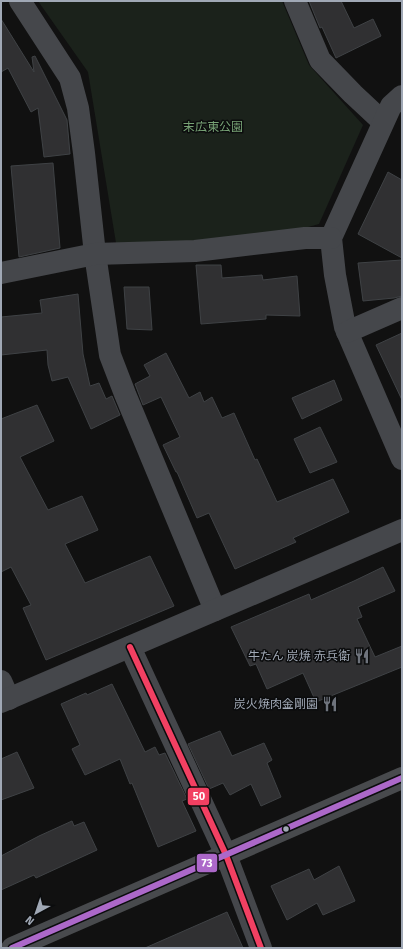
<svg xmlns="http://www.w3.org/2000/svg" width="403" height="949" font-family="'Fira Sans','Noto Sans JP',sans-serif">
<rect width="100%" height="100%" fill="#111"/>
<!-- green -->
<polygon fill="#1b221b" points="38,1 282,1 309,65 363,125 319,224 283,234 117,249 88,72"/>
<!-- building -->
<g fill="#303032" stroke="#3f4245">
<polygon points="309,1 341,1 354,28 373,19 381,36 336,58 322,27 320,28"/>
<polygon points="1,19 34,72 32,57 35,56 67,120 70,154 44,157 38,108 31,112 8,68 1,72"/>
<polygon points="53,163 60,248 19,257 11,166"/>
<polygon points="388,172 402,180 402,258 358,234"/>
<polygon points="402,260 402,296 394,298 363,301 358,263"/>
<polygon points="196,265 221,265 222,278 262,275 263,280 297,276 300,316 266,315 266,319 201,324"/>
<polygon points="124,287 149,287 152,330 127,329"/>
<polygon points="78,294 83,354 90,386 99,383 106,399 112,396 120,415 91,429 68,377 52,381 48,365 47,350 1,355 1,317 42,313 40,300"/>
<polygon points="402,333 402,400 376,345"/>
<polygon points="166,353 189,398 200,392 204,402 212,397 222,418 234,413 255,460 257,459 277,502 333,479 349,512 293,538 296,542 235,569 209,513 197,518 177,472 176,472 163,445 180,437 161,397 143,405 135,384 150,376 144,365"/>
<polygon points="334,380 342,400 302,419 292,398"/>
<polygon points="37,405 54,441 20,457 48,510 82,496 98,530 65,544 85,583 150,556 174,606 46,660 23,608 31,605 11,567 1,572 1,419"/>
<polygon points="320,427 337,462 310,473 294,439"/>
<polygon points="383,567 395,591 358,607 362,617 357,619 375,657 402,646 402,667 316,702 303,673 267,689 256,664 250,666 231,627 309,594 311,600 354,581"/>
<polygon points="112,684 145,752 155,747 159,755 165,753 187,799 182,801 196,831 158,847 132,783 130,784 120,759 85,775 72,749 80,745 61,704 86,693 87,695"/>
<polygon points="220,731 232,756 264,743 272,760 267,763 281,797 261,806 251,784 230,795 223,783 209,789 188,744"/>
<polygon points="17,752 34,788 1,800 1,759"/>
<polygon points="72,821 74,826 84,822 97,850 36,878 34,875 1,890 1,856 39,836"/>
<polygon points="339,866 355,901 323,915 317,903 287,920 271,886 309,869 314,880"/>
<polygon points="227,912 243,948 145,948"/>
</g>
<g fill="none" stroke-linecap="round" stroke-linejoin="round">
<!-- street -->
<g stroke="#45474b" stroke-width="22">
<polyline points="20,1 70,78 78,108 84,153 95,254 110,355 125,394 215,610"/>
<polyline points="295,1 320,60 353,94 383,122"/>
<polyline points="402,96 391,106 331,238 335,275 345,327 402,459"/>
<polyline points="1,273 95,254 195,251 305,238 331,238"/>
<polyline points="347,332 402,308"/>
<polyline points="130,647 226,855 261,948"/>
<polyline points="1,681 9,699"/>
<polyline points="1,702 402,530"/>
</g>
<!-- highway -->
<polyline stroke="#484a4d" stroke-width="22" points="12,948 402,778"/>
<!-- bus-1 casing -->
<g stroke="#0b0c0d" stroke-width="9">
<polyline id="bus-1" points="130,647 226,855 261,948"/>
</g>
<!-- bus-2 casing -->
<g stroke="#0b0c0d" stroke-width="9">
<polyline id="bus-2" points="12,948 402,778"/>
</g>
<!-- bus-1 -->
<use href="#bus-1" stroke="#f24062" stroke-width="6"/>
<!-- bus-2 -->
<use href="#bus-2" stroke="#ac68c9" stroke-width="6"/>
</g>
<!-- icons -->
<defs>
<g id="restaurant-bare" transform="scale(1.2)"><path d="M-5-6h1v4h1v-4h1v4h1v-4h1v5L-1.5 .5V6h-2V.5L-5-1ZM5-6V6H3V1.5H1.5Q1.5-4 5-6Z" fill="#6e737c" stroke="#0b0c0d" stroke-width="2.5" paint-order="stroke"/></g>
</defs>
<g fill-rule="evenodd">
<use href="#restaurant-bare" x="362" y="656"/>
<use href="#restaurant-bare" x="330" y="704"/>
</g>
<!-- markers -->
<circle fill="#a0a8b5" stroke="#0b0c0d" stroke-width="1.5" cx="286" cy="829" r="3.5"/>
<g text-anchor="middle" dominant-baseline="central" stroke-width="3" stroke-linejoin="round" paint-order="stroke">
<!-- park labels -->
<g font-size="12" fill="#77a275" stroke="#0b0c0d">
<text x="213" y="127">末広東公園</text>
</g>
<!-- poi labels -->
<g font-size="12" fill="#a0a8b5" stroke="#0b0c0d" text-anchor="end">
<text x="350" y="656">牛たん 炭焼 赤兵衛</text>
<text x="318" y="704">炭火焼肉金剛園</text>
</g>
</g>
<g stroke="#0b0c0d" stroke-width="1.5">
<rect x="187" y="787" width="23" height="19" rx="4" fill="#f24062"/>
<rect x="196" y="853" width="22" height="20" rx="4" fill="#ac68c9"/>
</g>
<g font-size="11" text-anchor="middle" font-weight="bold" fill="#fff">
<text x="199" y="800">50</text>
<text x="207" y="867">73</text>
</g>
<!-- border -->
<rect width="403" height="949" fill="none" stroke="#a0a8b5" stroke-width="4"/>
<!-- north arrow -->
<g transform="translate(36 913) rotate(220)" stroke="#0b0c0d" stroke-width="3" paint-order="stroke">
<path d="M0-3L7 15L0 10L-7 15Z" fill="#a0a8b5"/>
<text y="-6" font-size="11" font-weight="bold" text-anchor="middle" fill="#a0a8b5">N</text>
</g>
</svg>
